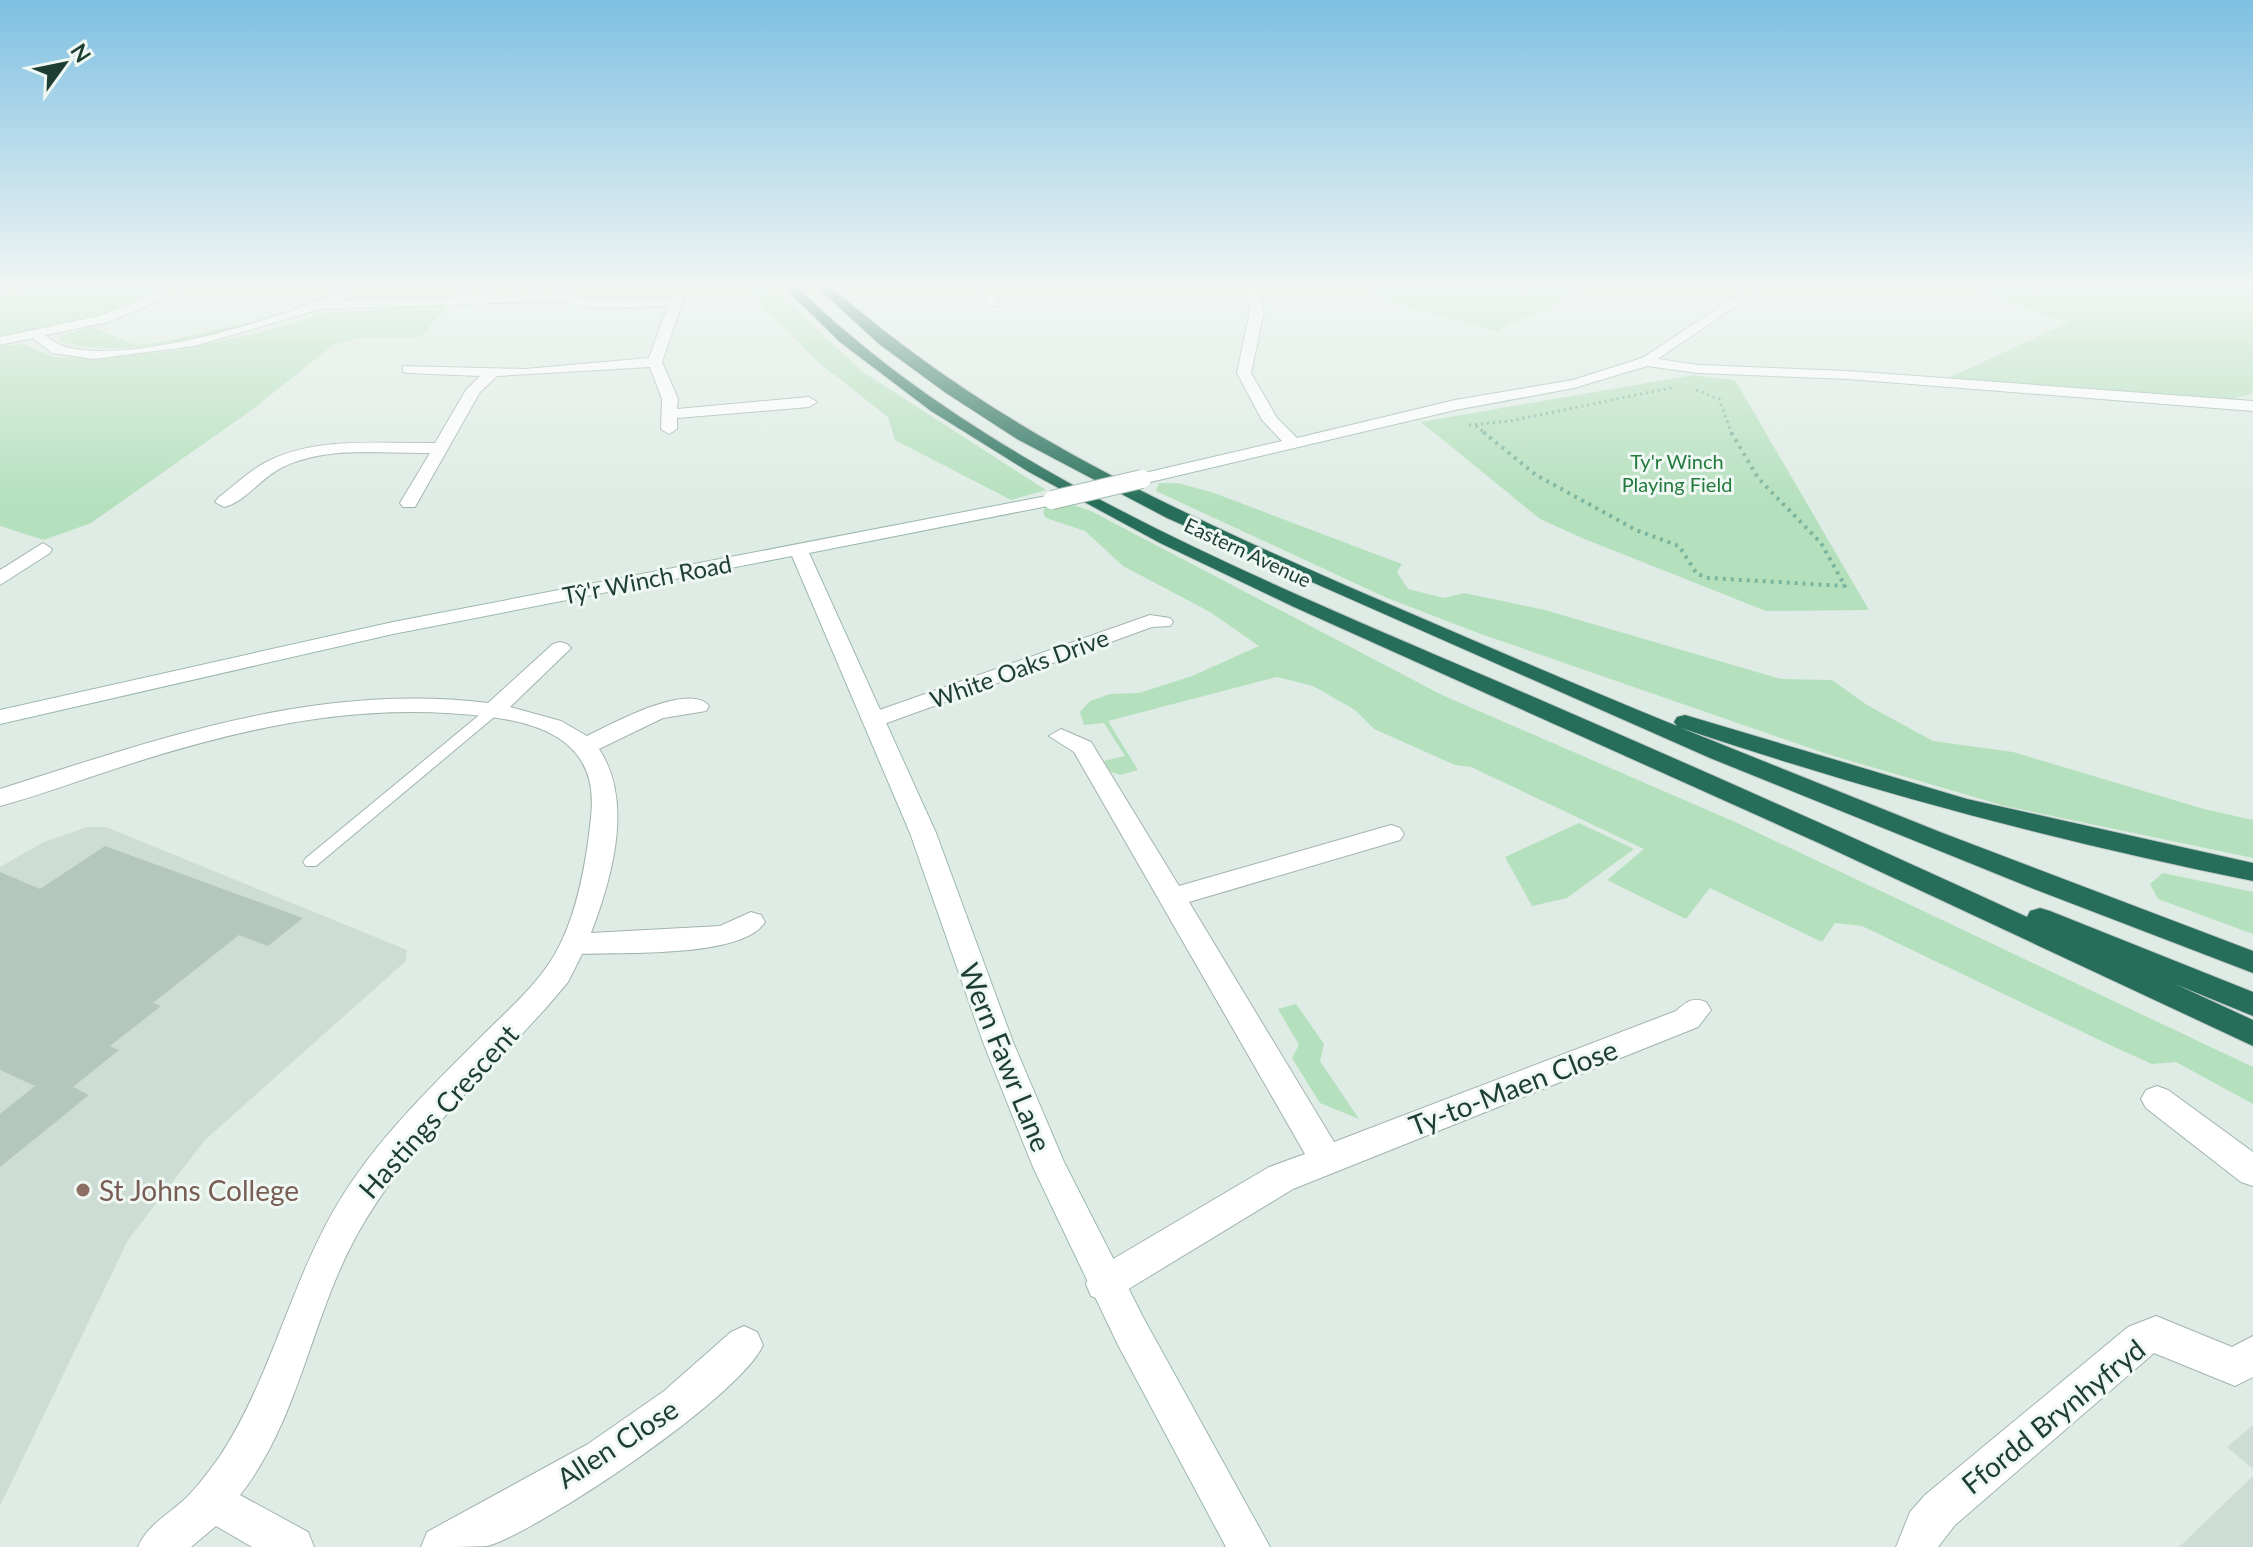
<svg xmlns="http://www.w3.org/2000/svg" width="2253" height="1547" font-family="Lato,sans-serif">
<rect width="100%" height="100%" fill="#dfece5"/>
<!-- built -->
<g fill="#cddcd4">
<polygon points="87,827 106,827 407,950 406,961 205,1140 128,1240 0,1506 0,867 44,842"/>
<polygon points="2253,1425 2253,1469 2227,1447"/>
<polygon points="2253,1476 2253,1547 2179,1547"/>
</g>
<!-- green -->
<g fill="#b5e0bd">
<polygon points="49,286 174,286 93,317 0,336 0,297 19,289"/>
<path d="M 348,286 C 293,321 118,368 58,340 L 63,335 L 92,327 L 135,345 L 161,342 L 279,316 Z"/>
<polygon points="743,286 770,286 863,372 1046,490 1011,500 895,440 888,417 818,362"/>
<polygon points="1367,286 1592,286 1496,331 1370,295"/>
<polygon points="1959,286 2253,286 2253,393 2233,399 1946,379 2069,322"/>
<polygon points="448,305 421,337 362,337 333,345 253,409 91,523 44,540 0,526 0,346 23,344 53,357 106,358 170,351 259,333 325,313"/>
<polygon points="1693,375 1735,380 1869,610 1766,611 1582,538 1540,519 1421,422"/>
<polygon points="1159,483 1178,483 1214,493 1402,564 1397,572 1408,589 1444,598 1464,593 1545,610 1781,679 1832,680 1867,705 1933,741 2013,752 2204,809 2253,820 2253,858 2005,806 1827,754 1481,634 1387,598 1156,491"/>
<polygon points="1064,502 1091,511 1442,695 1735,822 2253,1067 2253,1104 2176,1062 2152,1064 2114,1047 1862,926 1835,923 1822,942 1710,888 1686,919 1607,880 1644,849 1471,767 1455,765 1374,729 1355,710 1313,686 1277,677 1108,721 1138,770 1121,775 1111,772 1104,761 1125,756 1104,723 1084,725 1080,712 1090,701 1110,694 1139,693 1192,676 1259,646 1210,612 1123,566 1085,531 1046,518 1043,513 1045,507"/>
<polygon points="1579,823 1634,849 1567,898 1532,906 1505,857"/>
<polygon points="2163,873 2253,892 2253,934 2158,899 2150,884"/>
<polygon points="1296,1004 1324,1044 1320,1061 1359,1119 1320,1103 1292,1058 1299,1045 1278,1009"/>
</g>
<!-- building -->
<polygon fill="#b4c7be" points="105,846 303,918 268,946 239,935 153,1003 161,1006 110,1046 119,1050 73,1087 89,1095 0,1167 0,1114 35,1086 0,1070 0,872 40,889"/>
<g fill="none" stroke-linecap="round" stroke-linejoin="round">
<!-- lane casing -->
<g stroke="#a1b4ac" stroke-width="2">
<polygon id="lane" points="494,706 499,707 501,710 499,713 316,866 306,866 303,862 306,858 489,707"/>
</g>
<!-- street casing -->
<g stroke="#a1b4ac" stroke-width="2">
<g id="street">
<polygon points="0,286 24,286 0,292"/>
<polygon points="269,286 288,286 289,288 283,292"/>
<path d="M 351,286 L 367,286 L 340,301 L 558,293 L 596,300 L 671,298 L 676,286 L 688,286 L 662,362 L 678,399 L 677,409 L 809,397 L 817,402 L 809,407 L 677,418 L 677,429 L 669,434 L 661,429 L 662,399 L 650,367 L 497,376 L 480,392 L 415,507 L 403,507 L 400,503 L 430,453 C 380,454 327,445 281,468 C 261,478 245,502 224,507 L 215,502 L 218,498 C 234,486 250,470 268,461 C 320,436 379,444 435,443 L 466,390 L 480,376 L 408,373 L 403,372 L 403,366 L 525,369 L 649,358 L 668,306 L 596,308 L 558,301 L 321,309 L 194,346 L 94,359 L 52,353 L 29,335 L 36,331 C 46,334 53,343 63,346 C 129,367 289,317 351,286 Z"/>
<polygon points="977,286 989,286 999,303 998,306 988,306"/>
<polygon points="1751,286 1766,286 1650,364 1638,361"/>
<polygon points="43,543 52,549 50,553 0,585 0,570"/>
<polygon points="1150,615 1170,618 1173,622 1170,626 1152,627 884,724 876,726 865,719 868,714"/>
<path d="M 560,642 L 567,644 L 571,648 L 567,652 L 510,707 L 561,721 L 587,736 C 609,725 690,681 709,706 L 706,711 L 663,718 L 599,749 C 634,801 612,878 591,933 L 720,926 L 751,912 L 761,915 L 765,922 C 744,958 622,952 582,954 L 568,982 L 545,1009 C 476,1085 400,1153 352,1244 C 310,1325 297,1423 240,1495 L 308,1532 L 314,1547 L 252,1547 L 216,1526 L 191,1547 L 138,1547 C 148,1524 168,1515 186,1498 C 198,1486 210,1470 220,1456 C 277,1369 294,1262 355,1177 C 392,1124 439,1079 485,1033 C 506,1012 531,990 548,965 C 576,925 586,865 591,817 C 599,748 552,725 491,717 C 364,701 254,725 133,763 C 88,777 45,794 0,806 L 0,789 C 160,738 318,682 488,703 L 553,644 Z"/>
<path d="M 1061,729 L 1091,742 L 1179,886 L 1391,825 L 1400,828 L 1404,834 L 1400,840 L 1189,902 L 1334,1142 L 1676,1011 C 1687,1001 1693,997 1706,1002 L 1711,1010 L 1698,1027 L 1293,1189 L 1117,1296 L 1104,1301 L 1091,1296 L 1086,1284 L 1091,1272 L 1269,1167 L 1305,1154 L 1074,752 L 1049,736 Z"/>
<polygon points="2157,1086 2168,1090 2253,1152 2253,1186 2241,1182 2146,1108 2141,1099 2146,1090"/>
<polygon points="2156,1316 2232,1347 2253,1336 2253,1377 2235,1386 2154,1353 1955,1525 1938,1547 1896,1547 1910,1512 1925,1495 2128,1327"/>
<path d="M 744,1326 L 757,1332 L 763,1345 C 741,1396 544,1528 488,1546 C 470,1547 441,1547 421,1547 L 427,1532 L 588,1444 L 664,1391 L 731,1332 Z"/>
</g>
</g>
<!-- secondary casing -->
<g stroke="#9cb9ac" stroke-width="2">
<g id="secondary">
<polygon points="176,286 194,286 108,322 0,345 0,337 99,316"/>
<polygon points="1244,286 1256,286 1264,311 1251,373 1277,418 1297,438 1455,400 1573,380 1645,357 1698,365 1848,371 2253,401 2253,411 1848,379 1698,373 1647,366 1574,388 1455,410 1142,484 1136,483 1136,475 1282,441 1262,420 1237,373 1250,311"/>
<polygon points="1052,495 1058,496 1058,504 809,553 936,833 1013,1042 1064,1162 1144,1319 1270,1547 1226,1547 1118,1345 1033,1167 983,1042 910,833 792,556 393,634 0,724 0,710 393,622"/>
</g>
</g>
<!-- highway casing -->
<g stroke="#c0c9c6" stroke-width="2">
<g id="highway">
<path d="M 783,286 L 796,286 C 980,467 1251,575 1485,676 C 1666,754 1847,834 2027,917 L 2030,911 L 2040,908 L 2050,911 L 2253,992 L 2253,1016 L 2175,984 L 2253,1020 L 2253,1046 L 1821,844 L 1294,607 L 1160,543 L 1029,472 L 931,411 L 840,342 Z"/>
<path d="M 816,286 L 830,286 C 989,425 1156,502 1347,586 C 1457,633 1566,681 1677,726 L 1674,722 L 1677,717 L 1685,715 L 1967,799 L 2253,863 L 2253,881 C 2059,842 1869,791 1681,728 L 1940,832 L 2253,951 L 2253,973 L 2029,887 L 1710,758 L 1167,518 L 1017,439 L 946,393 L 879,344 Z"/>
</g>
</g>
<!-- path-far1 -->
<g stroke="#7bb49d" stroke-width="3" stroke-dasharray="2 4" stroke-linecap="butt">
<polyline points="1696,390 1719,399 1732,434"/>
<polyline points="1469,425 1510,421 1675,387"/>
<polyline points="1476,426 1486,434"/>
</g>
<!-- path -->
<polyline stroke="#7bb49d" stroke-width="4" stroke-dasharray="3 5" stroke-linecap="butt" points="1483,432 1536,475 1636,530 1679,546 1697,574 1709,578 1845,586 1821,543 1758,478 1731,432"/>
<!-- lane -->
<use href="#lane" fill="#fff" fill-rule="evenodd"/>
<!-- street -->
<use href="#street" fill="#fff" fill-rule="evenodd"/>
<!-- secondary -->
<use href="#secondary" fill="#fff" fill-rule="evenodd"/>
<!-- highway -->
<use href="#highway" fill="#266e59" fill-rule="evenodd"/>
<!-- secondary-bridge casing -->
<g stroke="#9cb9ac" stroke-width="20" stroke-linecap="butt">
<polyline id="secondary-bridge" points="1052,500 1142,479"/>
</g>
<!-- secondary-bridge -->
<use href="#secondary-bridge" stroke="#fff" stroke-width="18"/>
</g>
<!-- sky -->
<linearGradient id="sky" x2="0" y2="1"><stop stop-color="#7ec0e2"/><stop offset="0.57" stop-color="#f1f6f3"/><stop offset="1" stop-color="#f1f6f3" stop-opacity="0"/></linearGradient>
<rect width="2253" height="503" fill="url(#sky)"/>
<!-- markers -->
<circle fill="#8d6e63" stroke="#eff8f3" stroke-width="3" cx="83" cy="1190" r="8"/>
<g text-anchor="middle" dominant-baseline="central" stroke-width="6" stroke-linejoin="round" paint-order="stroke">
<!-- far-park labels -->
<g font-size="20" fill="#237a3e" stroke="#eff8f3">
<text x="1677" y="461">Ty'r Winch<tspan x="1677" dy="23">Playing Field</tspan></text>
</g>
<!-- far-street labels -->
<g font-size="20" fill="#1e3e33" stroke="#eff8f3">
<text transform="translate(1248 552) rotate(25)">Eastern Avenue</text>
</g>
<!-- street labels -->
<g font-size="24" fill="#1e3e33" stroke="#eff8f3">
<text transform="translate(647 579) rotate(-11)">Tŷ'r Winch Road</text>
<text transform="translate(1019 668) rotate(-20)">White Oaks Drive</text>
</g>
<!-- near-street labels -->
<g font-size="28" fill="#1e3e33" stroke="#eff8f3">
<text transform="translate(1006 1057) rotate(68)">Wern Fawr Lane</text>
<text transform="translate(1513 1087) rotate(-21)">Ty-to-Maen Close</text>
<text transform="translate(438 1111) rotate(-48)">Hastings Crescent</text>
<text transform="translate(2053 1416) rotate(-39)">Ffordd Brynhyfryd</text>
<text transform="translate(617 1443) rotate(-33)">Allen Close</text>
</g>
<!-- near-education labels -->
<g font-size="28" fill="#785e54" stroke="#eff8f3" text-anchor="start">
<text x="99" y="1190">St Johns College</text>
</g>
</g>
<!-- north arrow -->
<g transform="translate(64 64) rotate(57)" stroke="#eff8f3" stroke-width="6" paint-order="stroke">
<path d="M0-6L14 30L0 20L-14 30Z" fill="#1e3e33"/>
<text y="-12" font-size="22" font-weight="bold" text-anchor="middle" fill="#1e3e33">N</text>
</g>
</svg>
